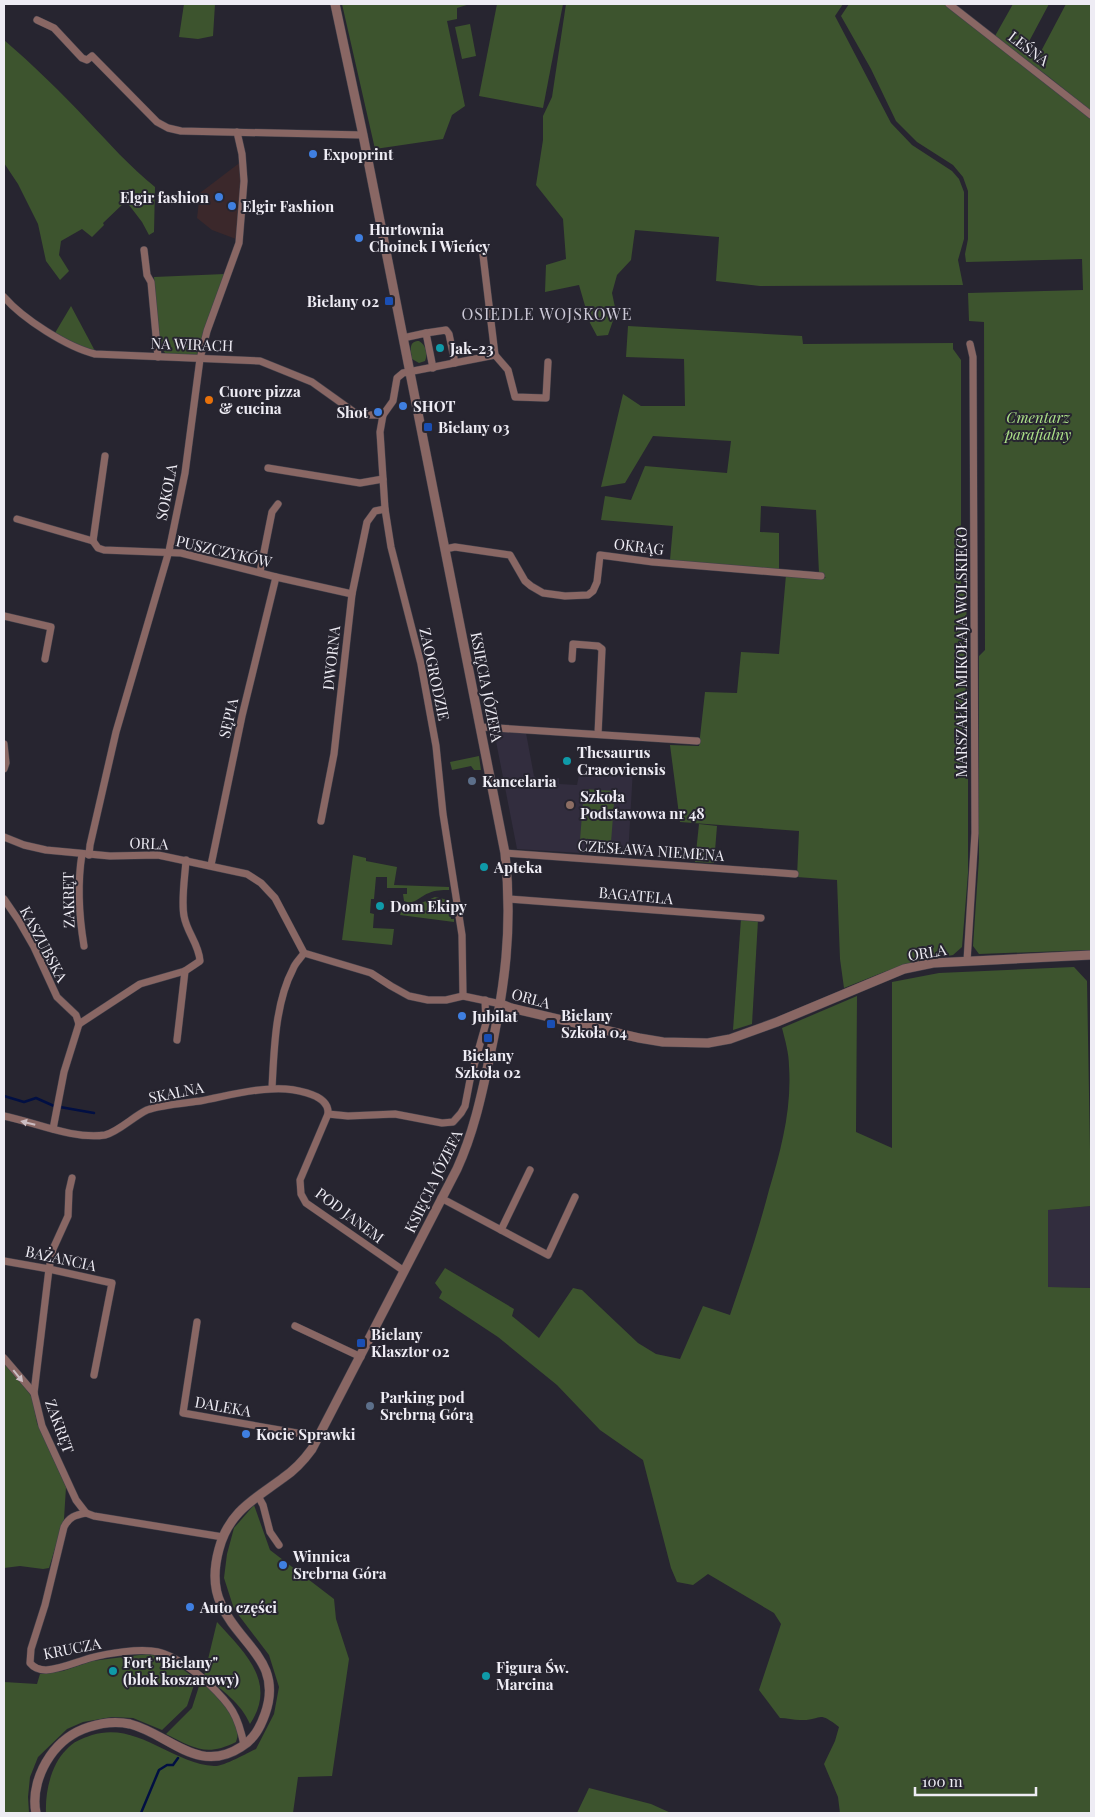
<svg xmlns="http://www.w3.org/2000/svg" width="1095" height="1817" font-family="'Playfair Display',serif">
<rect width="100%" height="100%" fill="#272530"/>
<!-- built -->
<g fill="#322d3e">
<polygon points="494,731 526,733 534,776 542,782 559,778 559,784 577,785 579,775 611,768 633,769 628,856 517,849"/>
<polygon points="1091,1194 1091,1288 1048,1287 1048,1210 1091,1206"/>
</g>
<!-- industrial -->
<polygon fill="#3b282b" points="242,161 242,184 236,239 212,230 197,218 200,193"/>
<!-- green -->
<g fill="#3d542e">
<polygon points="184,4 215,4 213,36 198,39 179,37"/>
<polygon points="342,4 470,4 457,8 457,19 447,21 465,106 452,115 443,139 375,149"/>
<polygon points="497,4 563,4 543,108 479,96"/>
<polygon points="566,4 843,4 835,16 891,123 912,145 952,171 959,179 964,192 964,239 958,260 963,285 760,286 716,281 719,237 635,230 631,260 617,275 612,293 616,312 608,335 597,336 590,323 579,285 545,292 546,265 566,259 563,219 536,185 543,140 543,116 552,97"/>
<polygon points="849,4 945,4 1091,117 1091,950 979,954 973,946 979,858 979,656 985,650 984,322 969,321 968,293 1083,290 1082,259 966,262 965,254 968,239 968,191 963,177 953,165 917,142 896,121 871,69 841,16"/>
<polygon points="1013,4 1049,4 1025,49 1038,57 1066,4 1091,4 1091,111 1049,77 995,36"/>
<polygon points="470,24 476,56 462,59 455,27"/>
<path d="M 4,40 C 33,65 61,92 87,120 C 109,143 130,167 155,187 L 154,232 L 149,235 L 142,222 L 126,201 L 103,223 L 104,225 L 92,237 L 82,229 L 61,241 L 59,255 L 69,271 L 60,280 L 46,261 L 38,224 L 18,184 L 4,163 Z"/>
<polygon points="225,274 197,355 166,354 160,347 154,277"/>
<polygon points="71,306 95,351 83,348 55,333"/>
<polygon points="628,326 802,336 803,344 953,343 953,349 961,360 961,588 966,593 968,690 968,873 962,947 953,955 913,962 884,972 844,988 840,959 837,880 797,877 799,831 680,822 670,745 699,746 705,692 737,693 741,652 779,654 786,575 826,578 819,573 816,510 761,506 760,532 779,533 779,571 670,560 673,526 601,520 605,496 631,500 645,466 727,473 731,441 653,436 625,483 601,487 623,394 641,406 685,406 684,359 626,357"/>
<path d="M 419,341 C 426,345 428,354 425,361 L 419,363 L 412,359 C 411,351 408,341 419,341 Z"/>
<polygon points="479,756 481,770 474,770 471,766 452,770 450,762"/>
<polygon points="584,789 615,791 611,842 580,840"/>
<polygon points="699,824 717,826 714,863 695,862"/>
<path d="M 353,855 L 366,858 L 366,861 L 397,867 L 394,885 L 449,887 L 449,890 C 442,890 435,890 429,893 C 420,896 414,906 404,901 L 403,894 L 407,894 L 407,888 L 387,888 L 387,877 L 376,877 L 374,899 L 371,899 L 370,913 L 374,914 L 373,928 L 394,929 L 392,945 L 342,940 Z"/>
<polygon points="435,897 448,900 451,919 454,919 454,922 400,915 401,912"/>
<polygon points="741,919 758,920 752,1024 733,1030"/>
<path d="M 1074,967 L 1087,981 L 1091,1206 L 1048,1210 L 1048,1287 L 1091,1288 L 1091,1813 L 840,1813 L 838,1797 L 824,1764 L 835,1741 L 839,1727 C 816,1709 823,1721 800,1720 C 794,1720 786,1718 780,1718 L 759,1690 L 781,1624 L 774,1613 L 708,1574 L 693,1585 L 677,1582 L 671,1568 L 643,1460 L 600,1430 L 557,1385 L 498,1337 L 439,1298 L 442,1292 L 435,1283 L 445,1268 L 514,1309 L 512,1316 L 539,1338 L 573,1288 L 582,1290 L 638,1343 L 656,1354 L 680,1359 L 703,1306 L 730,1315 C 744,1274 758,1232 769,1190 C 781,1150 792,1109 789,1066 C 789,1053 785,1040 782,1028 L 857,996 L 856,1132 L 892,1148 L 892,982 L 939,973 Z"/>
<polygon points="4,1361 32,1397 37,1423 66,1487 64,1519 49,1568 43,1569 20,1566 4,1568"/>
<path d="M 254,1505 L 270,1550 L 334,1599 L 336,1619 L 349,1659 L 332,1776 L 298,1777 L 293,1813 L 46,1813 C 45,1792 51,1765 66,1750 C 74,1741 81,1739 92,1735 C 137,1721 171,1763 214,1766 C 223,1767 247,1753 256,1749 L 274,1714 L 279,1687 L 269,1655 L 234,1609 L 224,1578 L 227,1554 L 234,1528 Z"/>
<path d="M 217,1622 C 244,1652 278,1682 250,1724 C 241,1703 222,1690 204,1676 Z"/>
<path d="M 147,1654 C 167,1657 180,1667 196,1679 L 187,1706 L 162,1730 L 133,1718 L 112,1717 L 83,1722 L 67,1729 L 38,1757 L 30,1777 L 28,1797 L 29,1813 L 4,1813 L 4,1682 L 37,1684 L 40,1674 L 63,1671 L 92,1661 Z"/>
<path d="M 201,1680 C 217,1697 246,1717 236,1742 C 206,1757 194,1748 166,1734 L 192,1708 Z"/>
<polygon points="589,1788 651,1804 671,1813 577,1813"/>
</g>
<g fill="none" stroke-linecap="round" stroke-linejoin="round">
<!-- stream -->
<g stroke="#010f43" stroke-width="2.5">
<polyline points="4,1096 24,1102 36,1098 54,1106"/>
<polyline points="60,1107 94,1113"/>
<polyline points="141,1813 159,1770 167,1765 173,1765 178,1758"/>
</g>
<!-- minor casing -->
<g stroke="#43414b" stroke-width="8">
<g id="minor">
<polyline points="949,4 1091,115"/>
<polyline points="37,20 54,28 82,58 87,60 92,56 157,122 168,128 181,131 363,135"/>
<polyline points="144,250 147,275 151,282 158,357"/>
<polyline points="483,255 495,355"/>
<path d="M 4,297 C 23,319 67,347 95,354 L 260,361 L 312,382 L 354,412 L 362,415 L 383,415"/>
<polyline points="426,333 446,330 449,334 455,363"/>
<polyline points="403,338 426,333 433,368"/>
<polyline points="268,468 360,483 383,479"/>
<polyline points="17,519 93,541"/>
<polyline points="93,541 98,548 104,550 181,553 276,577 352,594"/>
<polyline points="93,541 105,456"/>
<polyline points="445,549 455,547 510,555 525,581 531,586 543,593 565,596 588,595 593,591 597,582 600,555 653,562 821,576"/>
<polyline points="260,572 272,512 278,504"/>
<polyline points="4,616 51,627 45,659"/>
<polyline points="572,659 573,644 598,646 602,649 598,734"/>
<polyline points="481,727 697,741"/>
<polyline points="4,744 6,763 4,769"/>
<polyline points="321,821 334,754 352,594 367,522 375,511 385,509"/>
<polyline points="4,837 24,845 46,850 110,856 158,855 247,874 261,883 275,898 304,953 371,973 391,986 409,996 428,1000 446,1000 463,996 501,1004"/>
<polyline points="505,853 795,874"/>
<path d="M 82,854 C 77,885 79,916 84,946"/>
<polyline points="89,855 90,845 116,732 169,551 185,473 200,359 207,331 239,243 244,181 242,154 237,132"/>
<polyline points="211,865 242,716 276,577"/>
<polyline points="4,899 19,921 34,947 57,997 76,1015 79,1024"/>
<polyline points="509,899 761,918"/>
<polyline points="967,961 975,833 973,357 970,344"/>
<polyline points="463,996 462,935 443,814 436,746 421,664 391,547 385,509 380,432 383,415 393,401 397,378 403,373 495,355 508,370 515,397 546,398 548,362"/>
<path d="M 79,1024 L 140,984 L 185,971 L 200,961 C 199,944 187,933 184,916 C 181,900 185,877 186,860"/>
<polyline points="177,1040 185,971"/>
<path d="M 272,1088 C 274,1051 275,1003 293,969 C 295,963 301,958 304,953"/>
<polyline points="328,1114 348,1116 395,1114 442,1123 453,1122 461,1113 465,1106 470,1080 486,1023 485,1000"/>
<path d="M 4,1116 C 34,1122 74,1140 105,1135 C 118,1132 134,1116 147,1110 C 160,1105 186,1103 200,1101 C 222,1097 251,1089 272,1089 C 288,1088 330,1092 328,1114 L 300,1180 L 301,1194 L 306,1203 L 404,1271"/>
<polyline points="53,1129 64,1072 79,1024"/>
<polyline points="72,1178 69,1191 68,1216 53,1249 49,1269 34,1393 42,1426 76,1500 86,1513 94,1516 223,1537"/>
<polyline points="441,1198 548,1255 575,1197"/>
<polyline points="501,1230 530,1170"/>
<polyline points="4,1261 49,1269 112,1283 94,1375"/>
<polyline points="197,1322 183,1413 320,1437"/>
<polyline points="295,1326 361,1357"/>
<polyline points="4,1358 34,1393"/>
<polyline points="258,1496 263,1505 270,1532 279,1545"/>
<path d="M 86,1513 C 75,1515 69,1517 64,1527 L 45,1605 L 31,1649 L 30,1663 C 34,1668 39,1670 46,1670 C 61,1669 76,1662 90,1658 C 108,1653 141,1648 158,1652 C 173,1655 198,1673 209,1684 C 231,1705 238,1715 244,1745"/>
</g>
</g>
<!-- tertiary casing -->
<g stroke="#43414b" stroke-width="10">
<g id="tertiary">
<polyline points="501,1004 511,1008 639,1038 663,1042 708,1043 730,1039 777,1022 904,969 933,963 1091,955"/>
<path d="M 36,1813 C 32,1793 39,1772 50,1756 C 59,1743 73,1732 89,1727 C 101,1723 116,1721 130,1724 C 169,1734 198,1775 241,1747 C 254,1739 260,1728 265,1714 C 284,1661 238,1644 221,1604 C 213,1587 214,1567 219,1549 C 229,1511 255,1499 283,1478 C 295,1470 304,1460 312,1449 L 457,1169 C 473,1134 481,1098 489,1060 C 505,987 513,928 505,853 L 363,135 L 335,4"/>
</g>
</g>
<!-- minor -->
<use href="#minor" stroke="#896764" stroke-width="7"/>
<!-- tertiary -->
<use href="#tertiary" stroke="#896764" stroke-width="9"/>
</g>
<!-- one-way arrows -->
<defs><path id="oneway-solid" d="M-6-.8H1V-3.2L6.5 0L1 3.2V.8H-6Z" transform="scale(1.25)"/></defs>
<g fill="#cbbdc2">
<use href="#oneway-solid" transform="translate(28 1123) rotate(-166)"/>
<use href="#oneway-solid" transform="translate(18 1376) rotate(51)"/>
</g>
<!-- markers -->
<g fill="#3f7fe0" stroke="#272530" stroke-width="2">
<circle cx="313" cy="154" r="5"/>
<circle cx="219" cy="197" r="5"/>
<circle cx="232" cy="206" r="5"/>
<circle cx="359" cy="238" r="5"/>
<circle cx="403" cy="406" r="5"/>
<circle cx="378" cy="412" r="5"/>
<circle cx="462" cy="1016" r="5"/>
<circle cx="246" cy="1434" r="5"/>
<circle cx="283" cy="1565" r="5"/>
<circle cx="190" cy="1607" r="5"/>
</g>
<g fill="#1a4fb4" stroke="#272530" stroke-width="2">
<rect x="384" y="296" width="10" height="10" rx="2.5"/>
<rect x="423" y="422" width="10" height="10" rx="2.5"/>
<rect x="546" y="1019" width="10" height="10" rx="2.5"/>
<rect x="483" y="1033" width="10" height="10" rx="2.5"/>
<rect x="356" y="1338" width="10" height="10" rx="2.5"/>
</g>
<g fill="#0f9aa8" stroke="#272530" stroke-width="2">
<circle cx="440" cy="348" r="5"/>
<circle cx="567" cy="761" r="5"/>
<circle cx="484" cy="867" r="5"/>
<circle cx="380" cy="906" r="5"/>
<circle cx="113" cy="1671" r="5"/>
<circle cx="486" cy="1676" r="5"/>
</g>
<circle fill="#e8710a" stroke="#272530" stroke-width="2" cx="209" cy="400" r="5"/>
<g fill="#5c6f8a" stroke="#272530" stroke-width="2">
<circle cx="472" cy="781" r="5"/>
<circle cx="370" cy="1406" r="5"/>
</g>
<circle fill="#8d6e63" stroke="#272530" stroke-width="2" cx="570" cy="805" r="5"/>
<g text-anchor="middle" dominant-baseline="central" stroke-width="4" stroke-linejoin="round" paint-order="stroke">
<!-- street labels -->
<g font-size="15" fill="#eeecf4" stroke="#272530">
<text transform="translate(1029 48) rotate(37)">LEŚNA</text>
<text transform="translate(192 344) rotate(2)">NA WIRACH</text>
<text transform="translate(166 492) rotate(-79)">SOKOLA</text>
<text transform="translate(639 546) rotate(7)">OKRĄG</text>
<text transform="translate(224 551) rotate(13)">PUSZCZYKÓW</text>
<text transform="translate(961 652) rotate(-90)">MARSZAŁKA MIKOŁAJA WOLSKIEGO</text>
<text transform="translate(331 658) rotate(-84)">DWORNA</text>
<text transform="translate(435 674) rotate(78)">ZAOGRODZIE</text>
<text transform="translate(487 687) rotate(79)">KSIĘCIA JÓZEFA</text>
<text transform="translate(228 718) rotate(-77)">SĘPIA</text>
<text transform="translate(149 843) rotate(2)">ORLA</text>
<text transform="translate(651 850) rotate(4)">CZESŁAWA NIEMENA</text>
<text transform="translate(636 895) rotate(5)">BAGATELA</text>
<text transform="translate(68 900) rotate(-91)">ZAKRĘT</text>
<text transform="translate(44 944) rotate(62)">KASZUBSKA</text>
<text transform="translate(927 952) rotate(-9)">ORLA</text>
<text transform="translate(531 998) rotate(15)">ORLA</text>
<text transform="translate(176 1092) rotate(-11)">SKALNA</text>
<text transform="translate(433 1181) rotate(-64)">KSIĘCIA JÓZEFA</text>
<text transform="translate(350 1215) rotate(37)">POD JANEM</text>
<text transform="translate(61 1258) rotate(12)">BAŻANCIA</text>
<text transform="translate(223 1406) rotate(10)">DALEKA</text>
<text transform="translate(60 1426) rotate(70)">ZAKRĘT</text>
<text transform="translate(72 1648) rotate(-11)">KRUCZA</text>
</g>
<!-- poi labels -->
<g font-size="15" font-weight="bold" fill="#eeecf4" stroke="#272530" text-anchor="start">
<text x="323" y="154">Expoprint</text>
<text x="209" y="197" text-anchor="end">Elgir fashion</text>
<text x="242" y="206">Elgir Fashion</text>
<text x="369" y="229">Hurtownia<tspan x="369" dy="17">Choinek I Wieńcy</tspan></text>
<text x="379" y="301" text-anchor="end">Bielany 02</text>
<text x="450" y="348">Jak-23</text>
<text x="219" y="391">Cuore pizza<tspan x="219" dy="17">&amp; cucina</tspan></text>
<text x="413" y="406">SHOT</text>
<text x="368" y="412" text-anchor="end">Shot</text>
<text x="438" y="427">Bielany 03</text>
<text x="577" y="752">Thesaurus<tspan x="577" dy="17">Cracoviensis</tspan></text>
<text x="482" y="781">Kancelaria</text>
<text x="580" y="796">Szkoła<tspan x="580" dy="17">Podstawowa nr 48</tspan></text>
<text x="494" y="867">Apteka</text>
<text x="390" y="906">Dom Ekipy</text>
<text x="561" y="1015">Bielany<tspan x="561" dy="17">Szkoła 04</tspan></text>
<text x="472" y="1016">Jubilat</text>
<text x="488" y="1055" text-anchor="middle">Bielany<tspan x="488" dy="17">Szkoła 02</tspan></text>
<text x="371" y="1334">Bielany<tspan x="371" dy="17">Klasztor 02</tspan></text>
<text x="380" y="1397">Parking pod<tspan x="380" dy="17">Srebrną Górą</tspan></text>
<text x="256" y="1434">Kocie Sprawki</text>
<text x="293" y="1556">Winnica<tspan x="293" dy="17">Srebrna Góra</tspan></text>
<text x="200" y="1607">Auto części</text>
<text x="123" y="1662">Fort "Bielany"<tspan x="123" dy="17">(blok koszarowy)</tspan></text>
<text x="496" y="1667">Figura Św.<tspan x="496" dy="17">Marcina</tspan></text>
</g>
<!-- park labels -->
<g font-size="15" font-style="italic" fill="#ace188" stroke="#272530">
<text x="1038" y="417">Cmentarz<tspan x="1038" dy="17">parafialny</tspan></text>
</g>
<!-- neighbourhood labels -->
<g font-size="16" letter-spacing="1" fill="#ccc9d7" stroke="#272530">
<text x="547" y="313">OSIEDLE WOJSKOWE</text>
</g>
</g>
<!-- border -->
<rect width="1095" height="1817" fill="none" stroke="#eeecf4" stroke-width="10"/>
<!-- scale -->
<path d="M915 1787v8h121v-8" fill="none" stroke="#eeecf4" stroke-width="2.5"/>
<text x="922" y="1787" font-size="15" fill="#eeecf4" stroke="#272530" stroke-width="4" paint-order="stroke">100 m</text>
</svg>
